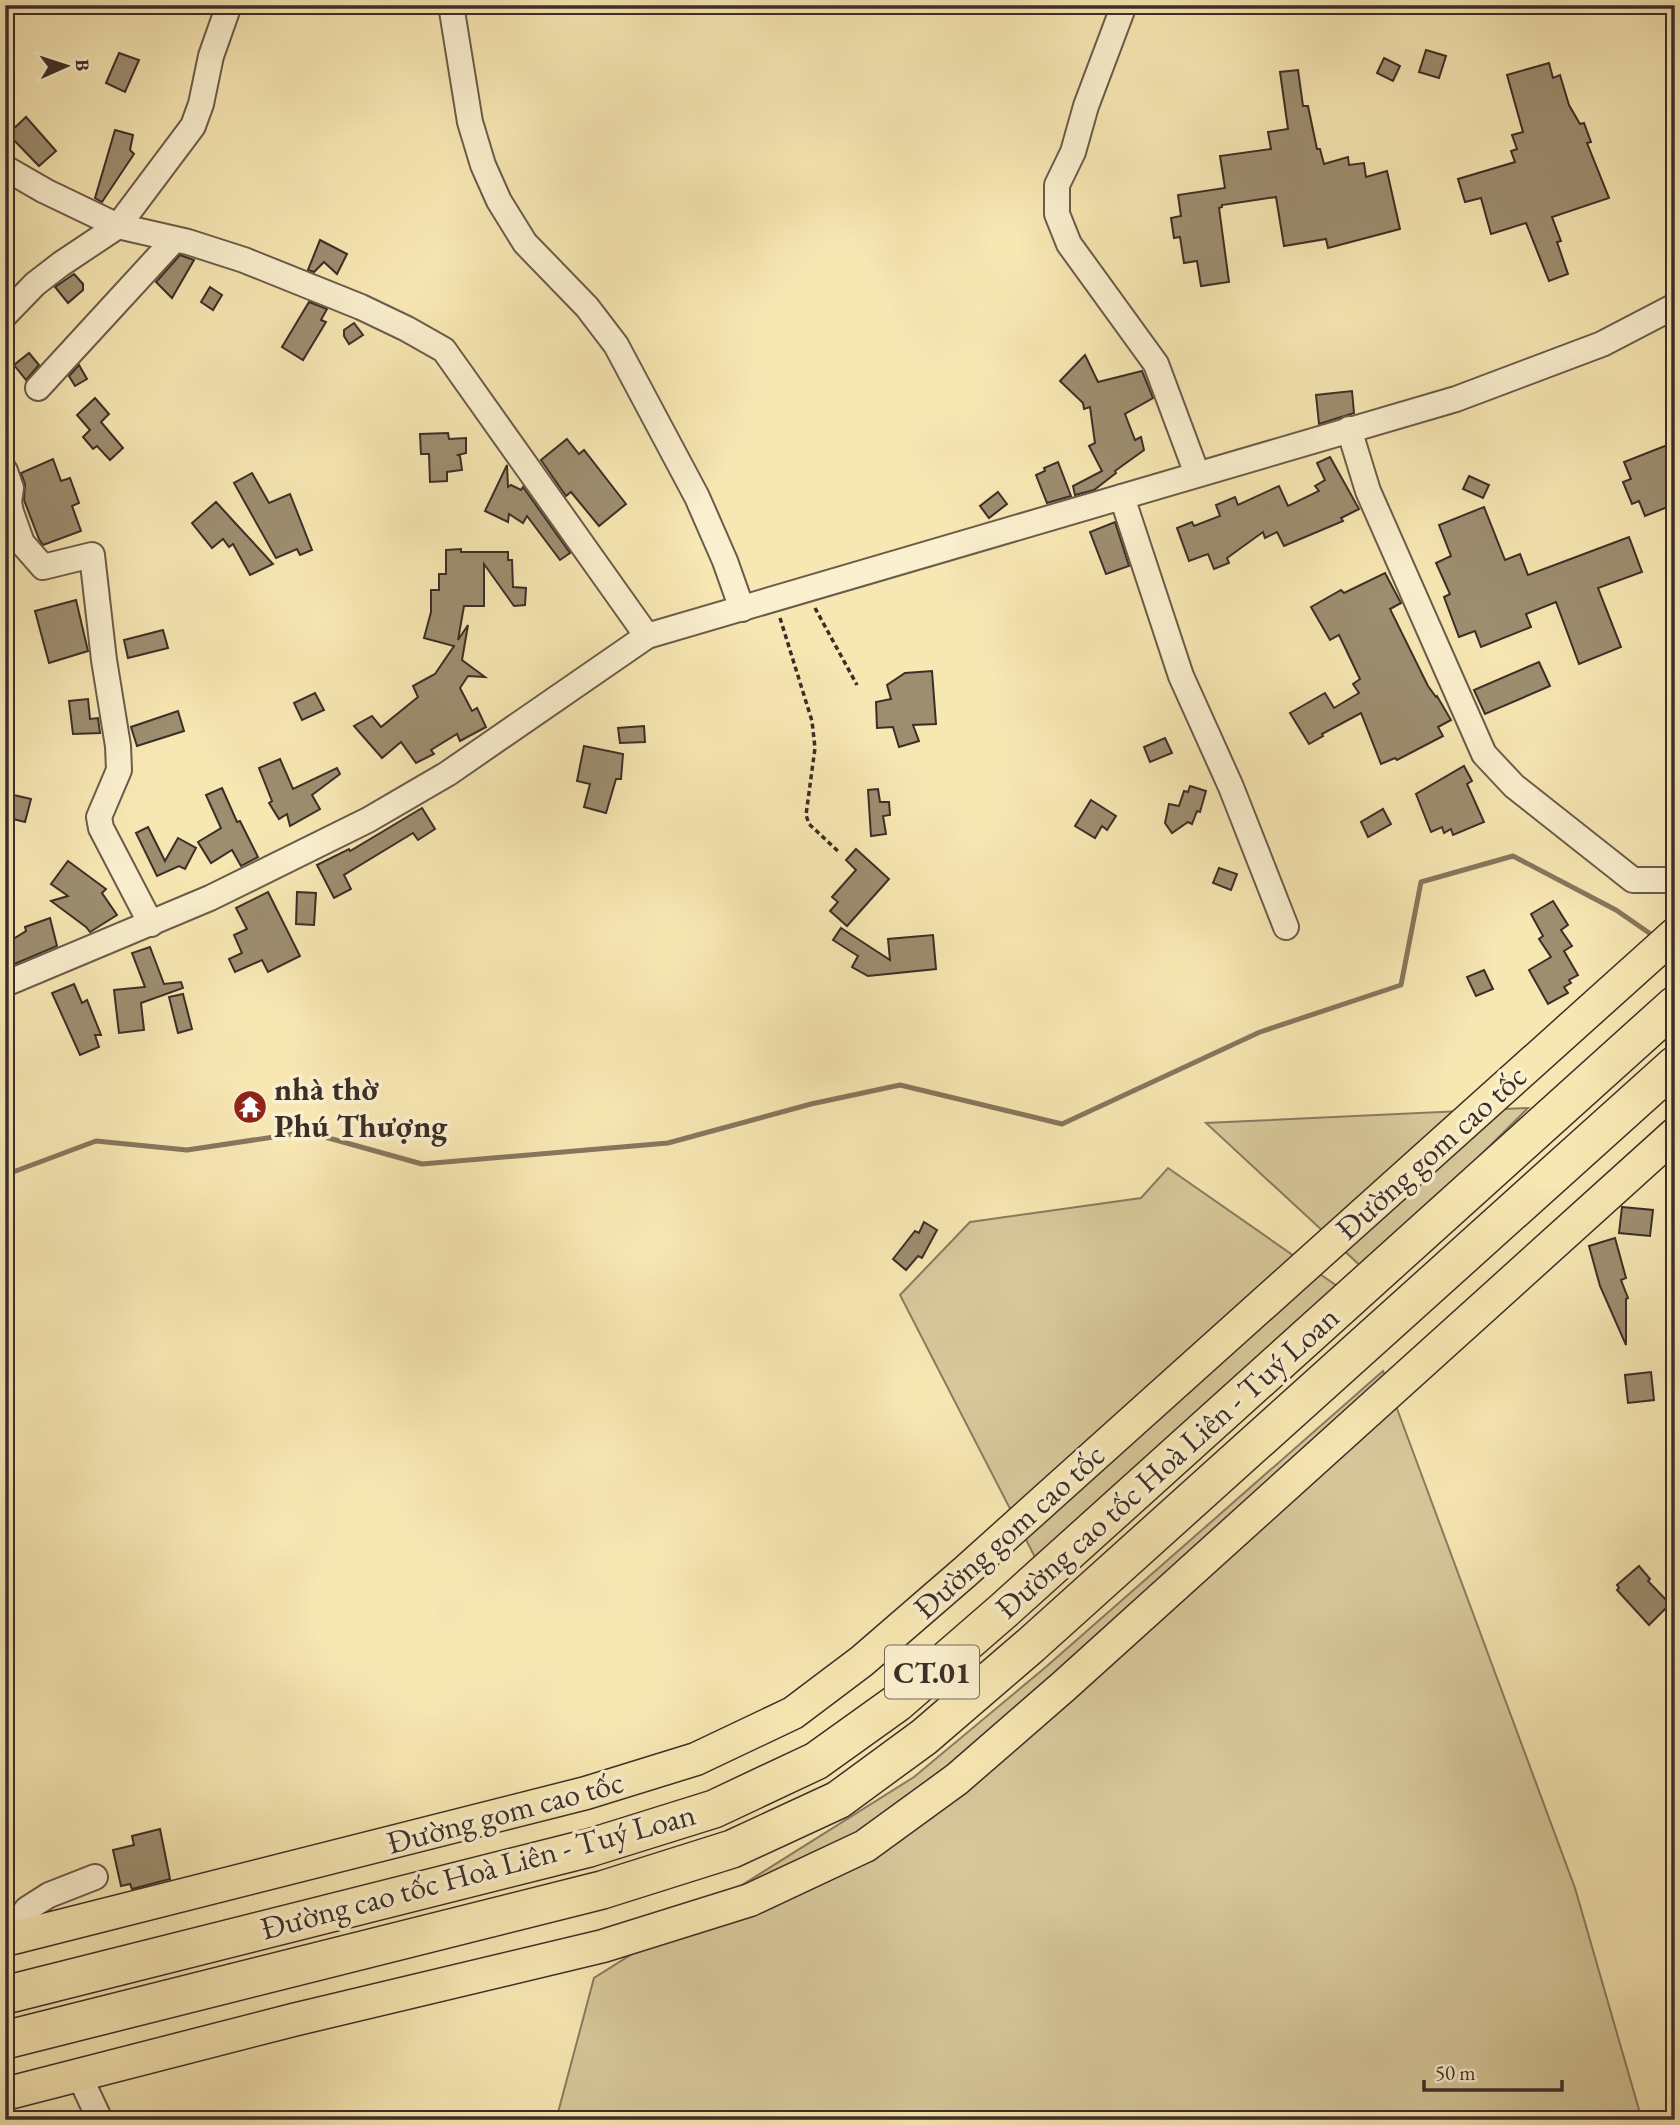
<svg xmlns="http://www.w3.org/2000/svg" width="1680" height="2125" font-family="'EB Garamond',serif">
<rect width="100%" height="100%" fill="#f7e7b3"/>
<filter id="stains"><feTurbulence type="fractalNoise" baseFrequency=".00286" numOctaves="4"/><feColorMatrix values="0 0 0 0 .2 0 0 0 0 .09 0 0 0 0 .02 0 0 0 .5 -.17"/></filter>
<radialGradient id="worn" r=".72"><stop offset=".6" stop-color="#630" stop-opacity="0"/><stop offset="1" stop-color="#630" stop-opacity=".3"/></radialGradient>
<!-- green -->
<g fill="#d7c89b" stroke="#8a7b61" stroke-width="2">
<polygon points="1528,1108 1365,1270 1206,1123"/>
<polygon points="1168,1168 1350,1295 1039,1565 900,1295 970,1222 1141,1198"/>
<polygon points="1383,1371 1575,1888 1642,2120 556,2120 594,1978 914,1777 1047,1666"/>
</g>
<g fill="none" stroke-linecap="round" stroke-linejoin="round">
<!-- stream -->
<polyline stroke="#86775e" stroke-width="5" points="5,1175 96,1141 187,1150 307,1132 422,1164 668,1143 811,1104 900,1085 1062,1124 1260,1032 1401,985 1421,882 1513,856 1616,910 1655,937"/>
</g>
<!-- building -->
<g fill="#9d8e70" stroke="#3c2e27" stroke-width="2">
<polygon points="1426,50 1446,56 1439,78 1419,72"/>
<polygon points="119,53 139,60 125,92 106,83"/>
<polygon points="1384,58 1400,66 1393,81 1377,73"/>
<polygon points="1549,63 1553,78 1560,75 1569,105 1580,124 1584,123 1591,142 1587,143 1609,198 1552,217 1561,241 1557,242 1568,274 1549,281 1526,223 1491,234 1481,198 1465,202 1458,179 1515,162 1511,151 1517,149 1512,135 1523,132 1507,75"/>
<polygon points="1298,70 1303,106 1308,106 1317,149 1320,149 1324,164 1348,157 1349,165 1364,163 1366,177 1387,171 1400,229 1328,248 1326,239 1284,246 1276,197 1222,205 1222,207 1219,208 1229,282 1201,286 1197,261 1184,263 1180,237 1174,238 1171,218 1181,216 1178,195 1225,188 1220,156 1271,149 1268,132 1288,129 1280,72"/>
<polygon points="26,117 56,151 39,166 8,134"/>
<polygon points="115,130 133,135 130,150 134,154 102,202 95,198"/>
<polygon points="320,240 347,254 337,274 324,262 314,272 308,270"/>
<polygon points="180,255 194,260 172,298 156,282"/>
<polygon points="74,274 83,284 83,290 68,303 55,287"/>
<polygon points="210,287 222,295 213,310 201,302"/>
<polygon points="309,302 327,309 321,320 326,322 303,360 282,347"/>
<polygon points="354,323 363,335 349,344 344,336 344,330"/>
<polygon points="29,353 39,365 26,380 14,365"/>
<polygon points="1085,355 1098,382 1142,371 1153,398 1125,414 1135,440 1141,437 1144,450 1115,471 1116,473 1094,490 1075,495 1073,486 1102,471 1089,446 1095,443 1090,407 1084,409 1083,403 1060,381"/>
<polygon points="79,365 87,379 75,386 69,376"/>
<polygon points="1352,391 1354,413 1319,424 1316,395"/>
<polygon points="95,398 109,414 101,422 123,448 110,460 97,446 93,449 83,437 90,430 77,415"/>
<polygon points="448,433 449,439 466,438 466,453 458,455 460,456 462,470 447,472 447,481 430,482 429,454 421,454 420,434"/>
<polygon points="567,439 579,454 584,450 626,504 599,526 571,492 566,496 541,460"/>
<polygon points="1675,442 1675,504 1645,516 1639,501 1632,504 1623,482 1631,479 1624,462"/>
<polygon points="1330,457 1359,509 1341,518 1343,521 1284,546 1277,532 1265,538 1263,532 1227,558 1229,563 1214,569 1208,554 1189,561 1177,528 1192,522 1194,526 1220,516 1216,505 1235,497 1238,505 1279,486 1288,506 1319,491 1315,486 1325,480 1317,463"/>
<polygon points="53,459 61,481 70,478 79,503 72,506 81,531 43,545 39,539 24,500 25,484 21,473"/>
<polygon points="1058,462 1071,496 1047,503 1036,475 1045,471 1044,468"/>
<polygon points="507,465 508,487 511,485 521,490 523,487 570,553 560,560 527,516 523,523 509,514 508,522 485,511"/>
<polygon points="252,473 269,503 290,494 312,550 300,555 297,549 276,558 234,483"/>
<polygon points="1469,476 1489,485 1483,498 1463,489"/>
<polygon points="998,492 1007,504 989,518 980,506"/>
<polygon points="216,502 237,525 273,564 250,575 233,544 229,547 223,539 212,548 192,523"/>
<polygon points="1484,507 1505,560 1520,554 1528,575 1629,537 1642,572 1598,588 1621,647 1579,664 1556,602 1526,614 1531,627 1481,647 1475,631 1459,637 1444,597 1450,594 1436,563 1451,556 1439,525"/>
<polygon points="1115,522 1129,566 1106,574 1090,532"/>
<polygon points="461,549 461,552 508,552 508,560 512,560 513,587 526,588 525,605 514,606 484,564 484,606 464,606 458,640 468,625 462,660 485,677 468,676 460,688 472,711 477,708 486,727 460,741 457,734 431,750 434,754 416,763 401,742 382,758 354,726 372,716 381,727 418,697 413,686 435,674 454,646 424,638 431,612 431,590 439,590 439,574 446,574 446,550"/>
<polygon points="1385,573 1401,603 1390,609 1428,686 1436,697 1437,696 1451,720 1438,727 1443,736 1397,760 1395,758 1381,764 1361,713 1322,734 1323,736 1309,744 1290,713 1325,693 1334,708 1359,693 1353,684 1360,679 1339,635 1330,640 1311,607 1341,590 1344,593"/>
<polygon points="76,600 88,651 49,663 35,611"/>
<polygon points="163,630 168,648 128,658 124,640"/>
<polygon points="1539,662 1550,686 1485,714 1474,690"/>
<polygon points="932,671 936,724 913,725 919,741 899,747 893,727 877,728 876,702 891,699 887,685 905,673"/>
<polygon points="315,693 324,710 302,720 294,703"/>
<polygon points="88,699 90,719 98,718 100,733 73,734 69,701"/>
<polygon points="178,711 184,731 137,746 131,727"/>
<polygon points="644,726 645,742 620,743 618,728"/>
<polygon points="1165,738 1172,753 1150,762 1144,747"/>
<polygon points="584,746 623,754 621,779 616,779 606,813 584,807 590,784 577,781"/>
<polygon points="280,759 293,789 337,768 340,774 312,795 320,809 290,826 287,814 279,819 269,803 272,801 259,768"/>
<polygon points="1464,766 1472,781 1467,784 1484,822 1453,835 1451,829 1444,833 1442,827 1431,832 1416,794"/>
<polygon points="1190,786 1206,791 1200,812 1197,811 1192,824 1188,822 1172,833 1165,823 1169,804 1179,806 1184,791 1188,792"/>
<polygon points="222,788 237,822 240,821 258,857 241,866 232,850 211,863 198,842 221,828 206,795"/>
<polygon points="878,789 880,802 889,802 890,815 883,816 886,834 871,836 868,790"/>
<polygon points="5,793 31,799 25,822 5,817"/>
<polygon points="1091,800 1116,816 1107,830 1102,826 1095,838 1075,826"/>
<polygon points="422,808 435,829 418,840 413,833 344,875 351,889 334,898 317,865 349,849 350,851"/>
<polygon points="1383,809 1391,824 1368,837 1361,822"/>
<polygon points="148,827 165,861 178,838 196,848 185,869 179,866 157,876 136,833"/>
<polygon points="856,849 889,879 847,926 830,911 838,902 832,897 856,870 846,860"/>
<polygon points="68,861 106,889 102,893 117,915 90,932 86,927 51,901 68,896 51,884"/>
<polygon points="1219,868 1237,874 1231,890 1213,883"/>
<polygon points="268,892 300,956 268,972 262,960 235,972 229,959 242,953 234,935 247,929 236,908"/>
<polygon points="297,892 316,893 314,925 296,924"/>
<polygon points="1553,901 1568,925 1561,930 1572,946 1564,951 1578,975 1569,980 1571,983 1564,987 1568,993 1548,1004 1529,970 1551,957 1539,939 1543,936 1531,914"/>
<polygon points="50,918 57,946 5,968 5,944 26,931 25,927"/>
<polygon points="841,928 890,960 888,939 933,935 936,969 868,976 852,967 858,956 833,940"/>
<polygon points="150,947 164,984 181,982 183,988 141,1003 144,1030 119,1033 114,990 145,987 132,953"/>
<polygon points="1484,970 1493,989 1476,996 1467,977"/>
<polygon points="74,984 82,1003 87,1000 101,1035 95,1035 99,1047 80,1055 52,993"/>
<polygon points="183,994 192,1029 178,1033 169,997"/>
<polygon points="1622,1207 1653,1210 1650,1236 1619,1233"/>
<polygon points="924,1222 937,1230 922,1258 918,1256 906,1270 893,1259 915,1231 919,1233"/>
<polygon points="1615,1238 1626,1278 1621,1280 1628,1298 1626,1299 1626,1345 1600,1286 1589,1246"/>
<polygon points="1651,1372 1654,1400 1628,1403 1625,1375"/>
<polygon points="1639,1566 1650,1579 1648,1581 1670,1604 1649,1625 1617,1590 1619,1588 1617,1585"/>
<polygon points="160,1829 170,1879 132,1889 130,1884 121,1886 113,1850 134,1845 132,1836"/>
</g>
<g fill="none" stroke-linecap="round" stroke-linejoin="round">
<!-- minor casing -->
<g stroke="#6b5c4a" stroke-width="28">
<g id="minor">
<polyline points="451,5 470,122 483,165 499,201 525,243 587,307 616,345 697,497 725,561 742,609"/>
<polyline points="1124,5 1086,106 1073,152 1057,185 1057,214 1069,244 1156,364 1197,474"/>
<polyline points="5,168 45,191 118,226 188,242 244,260 361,307 407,329 444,350 647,636"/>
<polyline points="5,315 35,284 61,264 118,226 193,126 201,104 211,56 229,5"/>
<polyline points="38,388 174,240"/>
<polyline points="1349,429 1368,491 1484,754 1514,786 1633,880 1675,880"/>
<polyline points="5,471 11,488 9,502 11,512 22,543 43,567 92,555 104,660 118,746 119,770 99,817 101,828 151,924"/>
<polyline points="1122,497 1181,676 1231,787 1286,927"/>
<polyline points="5,984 210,898 368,820 447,774 647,636 1456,399 1602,344 1675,306"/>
<polyline points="5,1940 27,1909 49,1895 95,1877"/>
<polyline points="79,2075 100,2120"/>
</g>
</g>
<!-- major casing -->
<g stroke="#3c2e27" stroke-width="35">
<g id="major">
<polyline points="5,1940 586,1793 696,1759 793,1713 862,1661 966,1571 1675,934"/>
<polyline points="5,2094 293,2020 603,1946 750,1900 865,1846 957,1779 1064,1686 1675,1134"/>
</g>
</g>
<!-- highway casing -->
<g stroke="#3c2e27" stroke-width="40">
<g id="highway">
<polyline points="5,1995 589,1848 714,1809 816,1761 897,1703 1003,1611 1675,1005"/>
<polyline points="5,2040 602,1890 732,1849 838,1800 924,1737 1031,1645 1675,1065"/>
</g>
</g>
<!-- path -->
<g stroke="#3c2e27" stroke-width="3.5" stroke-dasharray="5 3.5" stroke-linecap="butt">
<polyline points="815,608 857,685"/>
<polyline points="780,618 812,721 815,748 806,815 809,824 840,853"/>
</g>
<!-- minor -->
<use href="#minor" stroke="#faefce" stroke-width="24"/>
<!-- major -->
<use href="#major" stroke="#f7e7b3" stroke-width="32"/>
<!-- highway -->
<use href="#highway" stroke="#f7e7b3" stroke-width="37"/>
</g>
<!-- icons -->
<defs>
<g id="temple-disc" transform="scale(1.75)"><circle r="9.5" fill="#8f2418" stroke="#faefce"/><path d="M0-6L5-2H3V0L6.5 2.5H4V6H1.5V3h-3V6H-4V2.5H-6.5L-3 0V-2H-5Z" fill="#fff"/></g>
</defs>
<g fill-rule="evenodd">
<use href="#temple-disc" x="250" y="1107"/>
</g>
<g text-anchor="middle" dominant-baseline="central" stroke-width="7" stroke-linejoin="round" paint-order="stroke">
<!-- shield labels -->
<rect fill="#faefce" stroke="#756859" stroke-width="2" x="885" y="1645.5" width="94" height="53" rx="5"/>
<g font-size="30" font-weight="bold" fill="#3c2e27">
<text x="932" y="1672">CT.01</text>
</g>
<!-- poi labels -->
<g font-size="32" font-weight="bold" fill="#3c2e27" stroke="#faefce" text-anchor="start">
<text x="274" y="1089">nhà thờ<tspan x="274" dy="37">Phú Thượng</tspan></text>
</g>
<!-- street labels -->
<g font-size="32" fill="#3c2e27" stroke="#faefce">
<text transform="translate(1431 1152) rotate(-42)">Đường gom cao tốc</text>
<text transform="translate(1167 1462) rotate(-42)">Đường cao tốc Hoà Liên - Tuý Loan</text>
<text transform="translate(1009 1531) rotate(-42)">Đường gom cao tốc</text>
<text transform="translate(505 1812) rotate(-15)">Đường gom cao tốc</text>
<text transform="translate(478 1871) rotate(-15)">Đường cao tốc Hoà Liên - Tuý Loan</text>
</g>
</g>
<!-- margin -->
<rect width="1680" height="2125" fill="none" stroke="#f7e7b3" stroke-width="28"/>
<rect x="7" y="7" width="1666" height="2111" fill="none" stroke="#3c2e27" stroke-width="3.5"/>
<rect x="14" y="14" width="1652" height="2097" fill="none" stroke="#3c2e27" stroke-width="2"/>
<!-- north arrow -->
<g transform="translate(66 66) rotate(87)" stroke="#faefce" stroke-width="5" paint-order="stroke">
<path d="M0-5L12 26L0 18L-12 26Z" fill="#3c2e27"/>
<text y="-10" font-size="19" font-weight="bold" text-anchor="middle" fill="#3c2e27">B</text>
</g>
<!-- scale -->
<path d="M1424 2080v10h138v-10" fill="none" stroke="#3c2e27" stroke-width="3.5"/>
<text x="1435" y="2080" font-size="21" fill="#3c2e27" stroke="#faefce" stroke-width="5" paint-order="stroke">50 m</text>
<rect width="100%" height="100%" filter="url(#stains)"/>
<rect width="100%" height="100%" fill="url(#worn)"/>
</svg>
